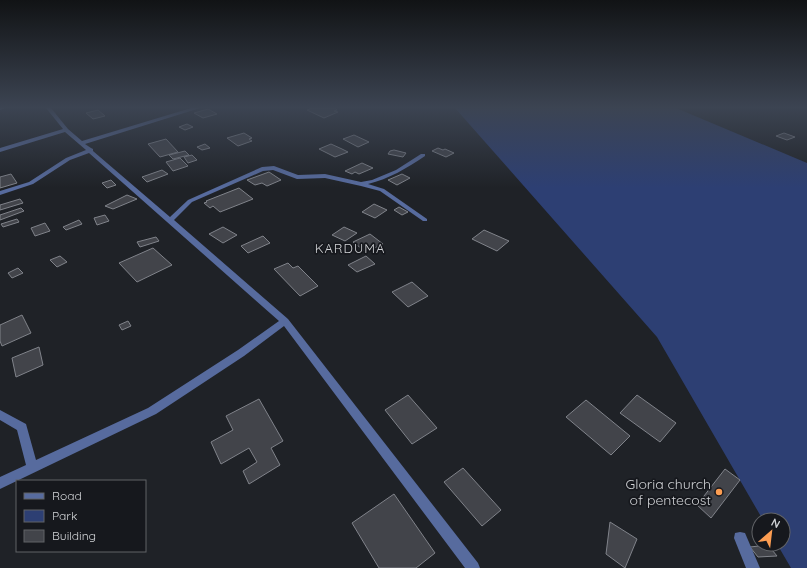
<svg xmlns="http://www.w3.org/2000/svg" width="807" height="568" font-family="Quicksand,sans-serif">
<rect width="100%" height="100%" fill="#1f2227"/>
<!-- green -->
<polygon fill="#2d3f73" points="455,108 676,108 807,163 807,568 791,568 777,544 783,544 783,520 763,520 657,337"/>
<!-- building -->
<g fill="#42444a" stroke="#80838a">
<polygon points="312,108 335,108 337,110 334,111 338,112 324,118 307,110"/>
<polygon points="208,109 217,114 203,118 194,113"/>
<polygon points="98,110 105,116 93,119 86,113"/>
<polygon points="187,124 193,127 185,130 179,127"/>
<polygon points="244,133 252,138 249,139 252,141 238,146 227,138"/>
<polygon points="784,133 795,137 787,140 776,136"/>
<polygon points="354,135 369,142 358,147 343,139"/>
<polygon points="166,139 178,152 160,157 148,144"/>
<polygon points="205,144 210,148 202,150 197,147"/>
<polygon points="331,144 342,149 348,152 335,157 319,149"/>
<polygon points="438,148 443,150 445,149 454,153 446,157 432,151"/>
<polygon points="394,150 406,153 403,157 388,154 390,151"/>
<polygon points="185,151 189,155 173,159 169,155"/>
<polygon points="192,155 197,160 188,163 184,157"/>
<polygon points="180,158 188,166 173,171 166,162"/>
<polygon points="362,163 373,168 359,174 355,172 352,174 345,171"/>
<polygon points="162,170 168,174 147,182 142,177"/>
<polygon points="269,172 281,180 267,186 262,183 255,185 247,180"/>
<polygon points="11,174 17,183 0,188 0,177"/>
<polygon points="402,174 410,178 397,185 388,180"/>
<polygon points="111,180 116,185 107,188 102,183"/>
<polygon points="239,188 253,199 220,212 213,206 210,208 204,203 207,202 206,201"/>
<polygon points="127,195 137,199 113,209 105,206"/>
<polygon points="20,199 23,203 0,210 0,205"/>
<polygon points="374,204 387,210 375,218 362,212"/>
<polygon points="399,207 408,212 402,215 394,210"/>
<polygon points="21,208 24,211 0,220 0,215"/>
<polygon points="105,215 109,221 97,225 94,218"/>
<polygon points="17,219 19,222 3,227 1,224"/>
<polygon points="79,220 82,224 66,230 63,227"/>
<polygon points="45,223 50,231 35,236 31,228"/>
<polygon points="223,227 237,235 223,243 209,234"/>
<polygon points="344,227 357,233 345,241 332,235"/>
<polygon points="484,230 509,241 497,251 472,239"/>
<polygon points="370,234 383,244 366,252 353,242"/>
<polygon points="263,236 270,243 248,253 241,246"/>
<polygon points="156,237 159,241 140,247 137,242"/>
<polygon points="153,248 172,265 137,282 119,263"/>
<polygon points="60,256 67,262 57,267 50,260"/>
<polygon points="366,256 375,264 357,272 348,265"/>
<polygon points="288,263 293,268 298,266 318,286 300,296 274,269"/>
<polygon points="18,268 23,273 12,278 8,273"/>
<polygon points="412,282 428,296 408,307 392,292"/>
<polygon points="22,315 31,333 2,346 0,341 0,325"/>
<polygon points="128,321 131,326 122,330 119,325"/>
<polygon points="39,347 43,365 16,377 12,358"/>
<polygon points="408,395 437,428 412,444 385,410"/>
<polygon points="637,395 676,423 660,442 620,413"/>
<polygon points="259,399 283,441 271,448 280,465 249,484 243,471 257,462 249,448 221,464 211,442 233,430 226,416"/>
<polygon points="586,400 630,436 611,455 566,417"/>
<polygon points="463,468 501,510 482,526 444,482"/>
<polygon points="725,469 740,480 711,518 697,505"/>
<polygon points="394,494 435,553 416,568 379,568 352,523"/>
<polygon points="610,522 637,539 625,568 606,554"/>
<polygon points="768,545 777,556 758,557 750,547"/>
</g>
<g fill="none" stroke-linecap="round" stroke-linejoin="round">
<!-- minor -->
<g fill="#576b9e" fill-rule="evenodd">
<polygon points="0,108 5,108 0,110"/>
<path d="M 46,108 L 51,108 L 68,129 L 82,141 L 191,108 L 200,108 L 85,144 L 91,148 L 93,149 L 93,151 L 170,217 L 188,200 L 262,167 L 274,166 L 298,175 L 325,174 L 361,182 L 372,180 L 396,170 L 421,154 L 425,154 L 425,156 C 407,168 389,179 368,184 L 384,189 L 427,219 L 427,221 L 423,221 L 380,191 L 361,186 L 325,178 L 297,179 L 273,170 L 263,171 L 192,202 L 174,220 L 288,319 L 478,563 L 480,568 L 465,568 L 284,326 L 244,356 L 156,414 L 0,489 L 0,477 L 26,465 L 17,430 L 0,420 L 0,410 L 26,424 L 36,460 L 148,408 L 238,350 L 279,321 L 89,153 L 70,160 L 33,184 L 0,195 L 0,191 L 29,182 L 66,158 L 86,150 L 65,132 L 0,152 L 0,148 L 63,129 Z"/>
<polygon points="740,532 745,533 760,568 746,568 734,538 735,533"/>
</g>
</g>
<!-- sky -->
<linearGradient id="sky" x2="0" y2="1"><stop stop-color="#111315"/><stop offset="0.57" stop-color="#3c4452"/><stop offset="1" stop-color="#3c4452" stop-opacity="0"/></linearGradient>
<rect width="807" height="188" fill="url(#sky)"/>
<!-- markers -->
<circle fill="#fc9d52" stroke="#16181d" stroke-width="1.5" cx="719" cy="492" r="4"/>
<g text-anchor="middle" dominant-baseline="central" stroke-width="3.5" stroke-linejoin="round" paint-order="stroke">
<!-- neighbourhood labels -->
<g font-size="13" letter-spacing="1" fill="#d1d3d6" stroke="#16181d">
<text x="350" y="248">KARDUMA</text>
</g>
<!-- near-poi labels -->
<g font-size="14" fill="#d1d3d6" stroke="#16181d" text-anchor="end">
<text x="711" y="484">Gloria church<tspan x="711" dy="16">of pentecost</tspan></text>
</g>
</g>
<!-- legend -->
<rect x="16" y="480" width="130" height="72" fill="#16181d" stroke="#616367"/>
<rect x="24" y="493" width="20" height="6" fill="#576b9e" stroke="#616367"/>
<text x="52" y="500" font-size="12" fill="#d1d3d6">Road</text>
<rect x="24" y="510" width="20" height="12" fill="#2d3f73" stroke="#616367"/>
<text x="52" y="520" font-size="12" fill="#d1d3d6">Park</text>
<rect x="24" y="530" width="20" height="12" fill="#42444a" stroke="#616367"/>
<text x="52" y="540" font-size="12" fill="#d1d3d6">Building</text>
<!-- north arrow -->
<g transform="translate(771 532) rotate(28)"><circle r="19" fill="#16181d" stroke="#616367"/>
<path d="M0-3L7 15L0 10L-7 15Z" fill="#fc9d52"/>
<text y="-6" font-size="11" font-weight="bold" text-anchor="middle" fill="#d1d3d6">N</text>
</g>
</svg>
